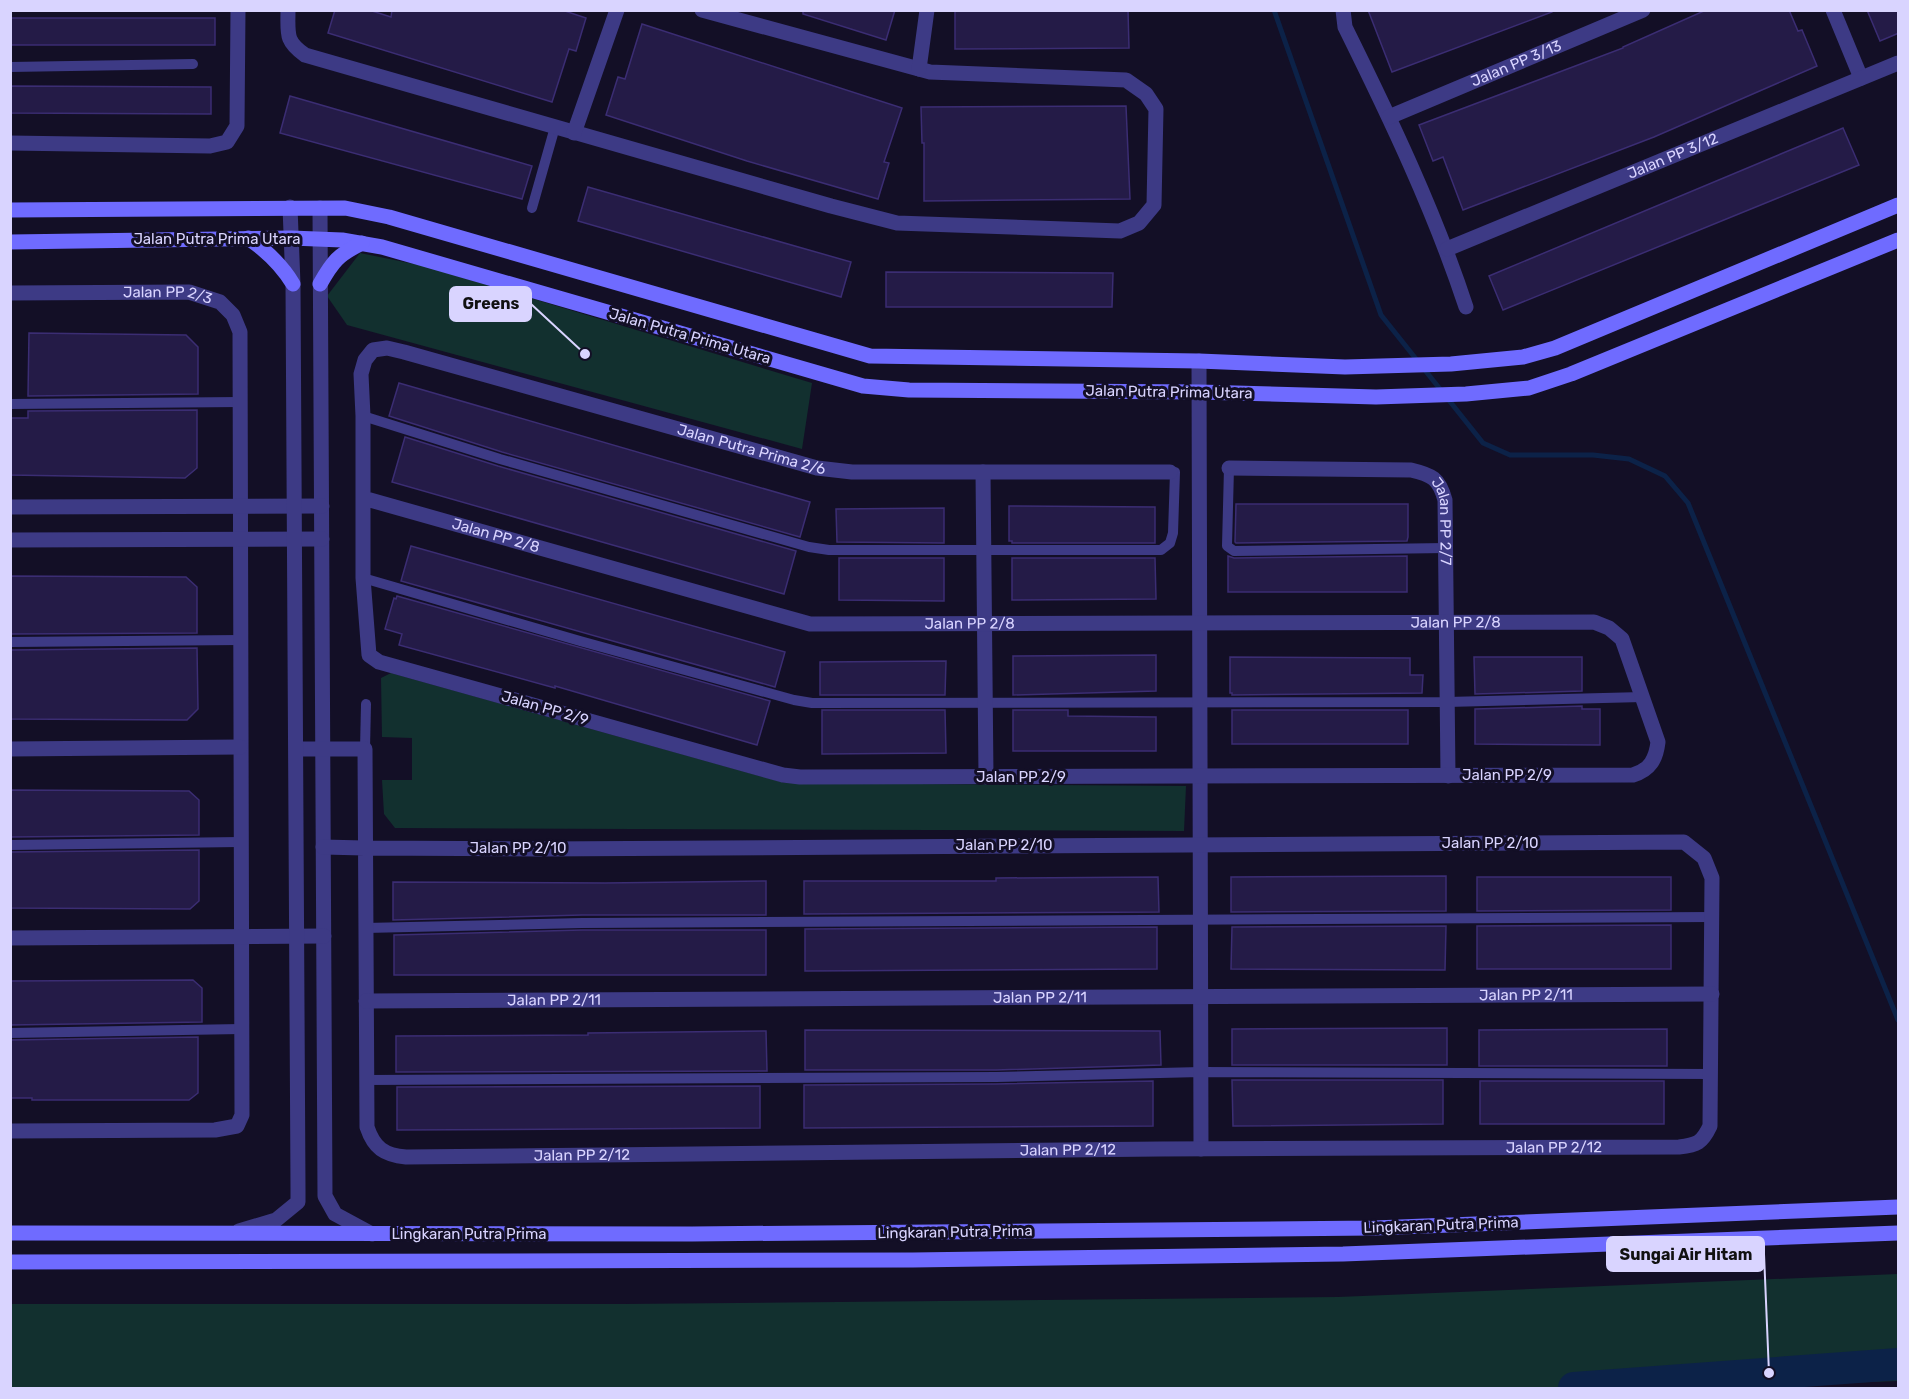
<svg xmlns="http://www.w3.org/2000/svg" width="1909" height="1399" font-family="Rubik,sans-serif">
<rect width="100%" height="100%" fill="#130f26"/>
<!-- green -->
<g fill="#12302f">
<polygon points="360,253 424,266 812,383 802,449 347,325 327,296"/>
<polygon points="391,673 785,783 1186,786 1184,831 395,828 384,814 382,780 412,780 412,738 382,737 381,678"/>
<polygon points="1898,1274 1898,1381 1710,1388 11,1388 11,1304 625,1304 1338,1297"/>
</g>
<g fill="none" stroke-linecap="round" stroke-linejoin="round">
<!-- stream -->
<polyline stroke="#0c2248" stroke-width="5" points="1274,10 1381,315 1483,443 1510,455 1593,455 1629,459 1665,476 1688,503 1898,1020"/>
<!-- river -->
<polyline stroke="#0c2248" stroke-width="32" points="1574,1388 1898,1364"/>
</g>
<!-- building -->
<g fill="#241b47" stroke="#3b2d73" stroke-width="1.5">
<polygon points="335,10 369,10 391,17 392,10 562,10 586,18 576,51 569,49 552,102 328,33"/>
<polygon points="803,10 895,10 886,40 803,14"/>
<polygon points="955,10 1128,10 1129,48 955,49"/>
<polygon points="1368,10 1552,10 1552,12 1392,72"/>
<polygon points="1706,10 1789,10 1798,31 1802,30 1817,66 1654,137 1463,210 1443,157 1433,161 1419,125 1623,48 1623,47"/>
<polygon points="1867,10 1899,10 1899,33 1880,41"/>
<rect x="10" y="18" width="205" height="27"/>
<polygon points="642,24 902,108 884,162 889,163 878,199 747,161 606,115 618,77 625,79"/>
<polygon points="10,86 211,87 211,114 10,113"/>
<polygon points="290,96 532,166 522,199 280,133"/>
<polygon points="1126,106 1130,199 924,201 924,143 922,143 921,107"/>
<polygon points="1843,128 1859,165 1503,310 1489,276"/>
<polygon points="588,187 851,262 841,297 578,221"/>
<polygon points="886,272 1113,273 1112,307 886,307"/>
<polygon points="29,333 186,335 198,347 198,394 28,396"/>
<polygon points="399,383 810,502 800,537 502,452 389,416"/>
<polygon points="197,410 197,468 185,478 10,475 10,418 28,418 28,411"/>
<polygon points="405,437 498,466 796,551 784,594 392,482"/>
<polygon points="1236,504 1408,504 1408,537 1407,541 1236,543 1235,542"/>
<polygon points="1009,506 1155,507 1155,543 1012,543 1012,541 1009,541"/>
<polygon points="944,508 944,543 837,542 836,509"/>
<polygon points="411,546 785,652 775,687 401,581"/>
<polygon points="1228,556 1234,558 1407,556 1407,592 1228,592"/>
<polygon points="839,558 944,558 944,601 839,600"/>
<polygon points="1012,558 1155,558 1156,599 1012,600"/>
<polygon points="10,576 186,577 197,587 197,633 10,634"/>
<polygon points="397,596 770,701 757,745 555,686 555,688 399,645 402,634 385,629 394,598 396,599"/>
<polygon points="197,648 198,709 187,720 10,719 10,650"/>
<polygon points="1156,655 1156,691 1013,695 1013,656"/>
<polygon points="1230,657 1410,658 1410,675 1423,675 1422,693 1232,695 1232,693 1230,693"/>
<polygon points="1474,657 1582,657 1582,691 1475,694"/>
<polygon points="946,661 945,695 820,695 820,662"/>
<polygon points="1582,706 1582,709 1600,709 1600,745 1475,744 1475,709"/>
<polygon points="822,710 945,710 946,753 822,754"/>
<polygon points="1013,710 1068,710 1068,716 1156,717 1156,751 1013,751"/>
<rect x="1232" y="710" width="176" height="34"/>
<polygon points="10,790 189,791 199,800 199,835 10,837"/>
<polygon points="199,850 199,901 190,909 10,908 10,852"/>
<polygon points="1446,876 1446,911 1231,912 1231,877"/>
<polygon points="1158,877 1159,912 804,914 804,881 996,881 996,878"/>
<polygon points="1477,877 1671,877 1671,910 1477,911"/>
<polygon points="766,881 766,915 582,915 393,920 393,882 605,883"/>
<polygon points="1671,925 1671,969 1477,969 1477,926"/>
<polygon points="1446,926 1445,970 1231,969 1232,927"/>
<polygon points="1157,927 1157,969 805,971 805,929"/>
<polygon points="582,930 766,930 766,975 394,975 394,935"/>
<polygon points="193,980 202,988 202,1022 10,1025 10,981"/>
<polygon points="1447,1028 1447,1065 1232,1065 1232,1029"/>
<polygon points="1667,1029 1667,1066 1479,1066 1479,1030"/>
<polygon points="805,1030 1160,1031 1161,1065 996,1070 805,1070"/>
<polygon points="766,1031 767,1071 396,1072 396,1036 588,1035 588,1033"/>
<polygon points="198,1037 198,1093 189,1100 32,1100 32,1098 10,1098 10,1040"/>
<polygon points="1232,1080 1443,1080 1443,1124 1233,1126"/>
<polygon points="1153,1081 1153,1126 804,1128 804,1085 996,1084"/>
<rect x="1480" y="1081" width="184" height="43"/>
<polygon points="760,1086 760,1128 397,1130 397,1087"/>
</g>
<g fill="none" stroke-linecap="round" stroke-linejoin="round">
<!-- lane -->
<g stroke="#3d3a85" stroke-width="10">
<polyline points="10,67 193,64"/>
<polyline points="532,208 555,127"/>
<polyline points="10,404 240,402"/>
<polyline points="363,416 500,459 809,547 829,550 1161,550 1170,543 1173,533 1175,472 1170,472"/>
<polyline points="1229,468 1227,546 1234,551 1446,548"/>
<polyline points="363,578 580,641 794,700 812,703 1447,702 1643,697"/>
<polyline points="10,642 240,640"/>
<polyline points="365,749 366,704"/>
<polyline points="10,845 240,842"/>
<polyline points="365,928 582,923 1712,917"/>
<polyline points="10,1033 241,1029"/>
<polyline points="367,1080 996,1077 1201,1072 1711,1074"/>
</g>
<!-- street -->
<g stroke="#3d3a85" stroke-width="15">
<path d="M 288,10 C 288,34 285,41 305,55 L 831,206 L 897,223 L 1120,231 L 1139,223 L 1154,205 L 1156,109 L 1146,94 L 1126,80 L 930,72 L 702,10"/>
<path d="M 1343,10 L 1345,27 C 1390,118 1434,210 1466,307"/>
<polyline points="1833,10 1861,78"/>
<polyline points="919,69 927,10"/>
<path id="s1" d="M 1389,117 L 1643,10"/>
<polyline points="574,133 617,10"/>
<polyline points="10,143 210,146 227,142 237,126 238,10"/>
<polyline points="320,208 325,1196 335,1214 372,1234"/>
<path id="s2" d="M 1447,249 L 1898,63"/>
<path id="s3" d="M 10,293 L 189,292 L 220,302 L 233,315 L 240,332 L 242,1115 L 237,1126 L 215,1130 L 10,1131"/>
<polyline points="1199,361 1201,1149"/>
<path id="s4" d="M 1229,468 L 1411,470 C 1432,475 1439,478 1445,500 L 1448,776"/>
<polyline points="983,472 986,777"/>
<path id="s5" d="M 363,498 L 810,624 L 1594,622 L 1609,628 L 1622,639 L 1658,742 C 1656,759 1650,770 1633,775 L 800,777 L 783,775 L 379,662 L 369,655 L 363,578 L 363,416 L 361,374 L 365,360 L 373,350 L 387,348 L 404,352 L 817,468 L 852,472 L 1170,472"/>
<polyline points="10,507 322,506"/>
<polyline points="10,540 322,539"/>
<polyline points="10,749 240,747"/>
<path id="s6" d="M 297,749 L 365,749 L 367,1127 C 374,1148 384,1155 406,1157 L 1160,1149 L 1679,1147 C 1697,1145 1702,1143 1710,1126 L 1712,878 L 1704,858 L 1684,842 L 540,849 L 364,848 L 323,847"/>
<polyline points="10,938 324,936"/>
<path id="s7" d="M 366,1001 L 1712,994"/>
<polyline points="239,1231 276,1220 298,1202 298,1189 293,284 290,207"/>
</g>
<!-- secondary -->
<g stroke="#6f6bff" stroke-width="15">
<polyline points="10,210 345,208 389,217 870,356 1199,361 1345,367 1451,364 1523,357 1555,348 1898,205"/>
<path d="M 248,238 C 267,251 281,264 293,284"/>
<polyline points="10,242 291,238 342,240 382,247 863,386 909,390 1199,392 1376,397 1466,394 1529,388 1571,374 1898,240"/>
<path d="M 320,284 C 333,261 338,255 362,243"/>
<polyline points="10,1233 692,1234 1374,1228 1898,1207"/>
<polyline points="10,1262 913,1260 1343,1254 1898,1233"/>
</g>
</g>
<g text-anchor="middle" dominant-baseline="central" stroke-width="6" stroke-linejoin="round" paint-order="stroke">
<!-- street labels -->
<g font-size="15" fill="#d9d4ff" stroke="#130f26">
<text stroke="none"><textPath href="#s1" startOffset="138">Jalan PP 3/13</textPath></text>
<text stroke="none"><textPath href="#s2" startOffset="244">Jalan PP 3/12</textPath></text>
<text x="217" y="239">Jalan Putra Prima Utara</text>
<text stroke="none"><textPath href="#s3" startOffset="158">Jalan PP 2/3</textPath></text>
<text transform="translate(690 336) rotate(16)">Jalan Putra Prima Utara</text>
<text transform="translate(1169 392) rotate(1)">Jalan Putra Prima Utara</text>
<text stroke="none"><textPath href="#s5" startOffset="3418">Jalan Putra Prima 2/6</textPath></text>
<text stroke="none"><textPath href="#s4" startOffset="252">Jalan PP 2/7</textPath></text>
<text stroke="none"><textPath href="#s5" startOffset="138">Jalan PP 2/8</textPath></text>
<text stroke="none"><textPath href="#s5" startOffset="1110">Jalan PP 2/8</textPath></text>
<text stroke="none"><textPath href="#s5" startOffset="624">Jalan PP 2/8</textPath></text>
<text transform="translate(545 708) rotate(16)">Jalan PP 2/9</text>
<text x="1507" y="775">Jalan PP 2/9</text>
<text x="1021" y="777">Jalan PP 2/9</text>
<text x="1490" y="843">Jalan PP 2/10</text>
<text x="1004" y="845">Jalan PP 2/10</text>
<text x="518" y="848">Jalan PP 2/10</text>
<text stroke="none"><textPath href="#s7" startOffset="1160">Jalan PP 2/11</textPath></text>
<text stroke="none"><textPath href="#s7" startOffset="674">Jalan PP 2/11</textPath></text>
<text stroke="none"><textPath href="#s7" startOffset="188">Jalan PP 2/11</textPath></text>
<text stroke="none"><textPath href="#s6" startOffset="1647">Jalan PP 2/12</textPath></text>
<text stroke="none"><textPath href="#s6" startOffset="1161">Jalan PP 2/12</textPath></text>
<text stroke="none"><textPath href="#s6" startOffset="675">Jalan PP 2/12</textPath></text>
<text transform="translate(1441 1225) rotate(-2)">Lingkaran Putra Prima</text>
<text transform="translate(955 1232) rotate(-1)">Lingkaran Putra Prima</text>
<text x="469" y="1234">Lingkaran Putra Prima</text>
</g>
</g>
<!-- callouts -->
<path fill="none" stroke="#d9d4ff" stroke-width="2" d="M585 354L531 304M1769 1373L1764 1254"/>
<g fill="#d9d4ff" stroke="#130f26" stroke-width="2">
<circle cx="585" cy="354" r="6"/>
<circle cx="1769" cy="1373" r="6"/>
</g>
<g fill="#d9d4ff" stroke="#d9d4ff" stroke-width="2">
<rect x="450" y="287" width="81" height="34" rx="6"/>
<rect x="1607" y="1237" width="157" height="34" rx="6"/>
</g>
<g font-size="16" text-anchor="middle" font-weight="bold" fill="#111">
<text x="491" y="309">Greens</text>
<text x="1686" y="1260">Sungai Air Hitam</text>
</g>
<!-- border -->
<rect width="1909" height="1399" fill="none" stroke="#d9d4ff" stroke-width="24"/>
</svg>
